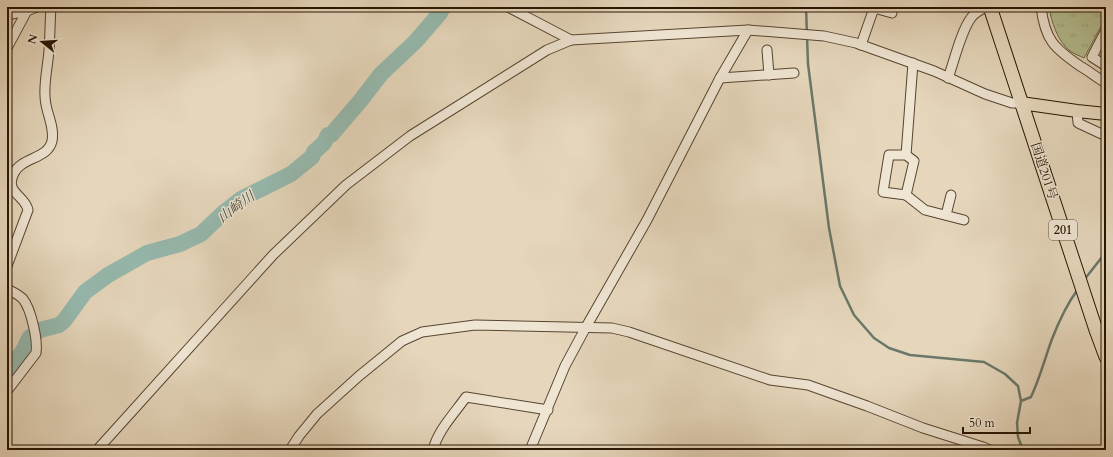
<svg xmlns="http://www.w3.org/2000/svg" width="1113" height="457" font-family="Cardo,'Noto Serif JP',serif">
<defs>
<pattern id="grass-tufts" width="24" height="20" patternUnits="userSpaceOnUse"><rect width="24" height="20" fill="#b4be91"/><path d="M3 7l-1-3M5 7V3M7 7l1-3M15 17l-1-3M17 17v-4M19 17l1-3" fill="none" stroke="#9ba27b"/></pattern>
</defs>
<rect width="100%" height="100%" fill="#e6d7bc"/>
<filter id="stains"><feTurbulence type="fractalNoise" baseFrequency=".005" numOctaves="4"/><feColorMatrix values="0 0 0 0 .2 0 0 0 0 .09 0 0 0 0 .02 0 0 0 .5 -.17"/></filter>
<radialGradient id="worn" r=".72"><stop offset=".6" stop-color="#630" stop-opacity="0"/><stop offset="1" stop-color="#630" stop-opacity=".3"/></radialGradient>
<!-- grass -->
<path fill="url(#grass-tufts)" stroke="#6e694a" d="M 1049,7 L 1106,7 L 1106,17 L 1084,58 C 1080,56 1074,54 1070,51 C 1058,42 1051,21 1049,7 Z"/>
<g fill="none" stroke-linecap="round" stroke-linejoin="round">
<!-- stream -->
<g stroke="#6a786a" stroke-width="2.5">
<polyline points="806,7 808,64 829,228 840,286 854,315 874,338 889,348 910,355 984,362 1005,374 1018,386 1021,401 1017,423 1018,437 1023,450"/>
<polyline points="1084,280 1106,252"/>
<path d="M 1021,401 L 1031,397 C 1040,378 1045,358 1052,339 C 1059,321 1067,304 1078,289"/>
</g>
<!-- river -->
<polyline stroke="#96baaf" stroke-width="16" points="7,373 24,349 29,338 40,330 59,325 64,321 85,292 108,275 147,253 180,244 201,234 223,213 241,199 291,174 312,157 314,152 324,143 328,135 331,135 361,100 381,74 416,41 440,13 443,7"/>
<!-- minor casing -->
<g stroke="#574530" stroke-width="11">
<g id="minor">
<polyline points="508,7 571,40"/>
<path d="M 1041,7 C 1045,40 1054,48 1080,66 C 1089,71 1097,78 1106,83"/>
<polyline points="874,8 892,13"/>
<polyline points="7,15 27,11 37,7"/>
<polyline points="1106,30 1092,57 1106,66"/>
<polyline points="861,45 874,8 869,7"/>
<polyline points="7,48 29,7"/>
<polyline points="767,50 769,75"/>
<polyline points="720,78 794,73"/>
<path d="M 948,78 C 954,62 961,31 971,18 C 974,13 980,10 986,7"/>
<polyline points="1077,111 1078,123 1106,136"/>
<polyline points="906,155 914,161 906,195 883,192 889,155 906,155 913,63"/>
<polyline points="906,195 925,210 964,220"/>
<polyline points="946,215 951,195"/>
<path d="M 7,266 L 28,210 C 25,195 4,193 14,173 C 22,157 48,159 52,141 C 55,125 45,112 45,96 C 44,81 48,65 49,50 C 50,36 50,21 51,7"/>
<path d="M 7,289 C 13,292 18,294 23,299 C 31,309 38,340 36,353 L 7,391"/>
<polyline points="97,450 273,255 346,185 410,136 547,50 571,40 748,30 824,36 856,43 934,71 985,94 1012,103 1021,103"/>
<polyline points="290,450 299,436 317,414 359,376 402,341 422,332 475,325 612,328 629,332 770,380 808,385 867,406 923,428 983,447 990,450"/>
<path d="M 433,450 C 438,430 454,414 466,397 L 548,410"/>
<polyline points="530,450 565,366 586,327 647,220 720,78 748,30"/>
</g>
</g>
<!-- major casing -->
<g stroke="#271402" stroke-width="14">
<polyline id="major" points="1021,103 1077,111 1106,114"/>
</g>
<!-- highway casing -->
<g stroke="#271402" stroke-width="15">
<polyline id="highway" points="990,7 1096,330 1106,357"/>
</g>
<!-- minor -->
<use href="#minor" stroke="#efe5d3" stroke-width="9"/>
<!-- major -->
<use href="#major" stroke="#e6d7bc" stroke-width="12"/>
<!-- highway -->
<use href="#highway" stroke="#e6d7bc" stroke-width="13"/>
</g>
<g text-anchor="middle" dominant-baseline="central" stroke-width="3" stroke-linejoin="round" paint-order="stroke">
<!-- shield labels -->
<rect fill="#efe5d3" stroke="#635341" stroke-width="1" x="1049" y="220" width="28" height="20" rx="3"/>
<g font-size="12" font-weight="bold" fill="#271402">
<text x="1063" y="230">201</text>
</g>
<!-- street labels -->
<g font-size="13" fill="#271402" stroke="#efe5d3">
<text transform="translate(1044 171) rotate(72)">国道201号</text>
</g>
<!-- water labels -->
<g font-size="14" font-style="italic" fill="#4e4e3f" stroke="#efe5d3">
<text transform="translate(236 207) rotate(-36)">山崎川</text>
</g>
</g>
<!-- margin -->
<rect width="1113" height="457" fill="none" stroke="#e6d7bc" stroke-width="24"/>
<rect x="8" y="8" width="1097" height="441" fill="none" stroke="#271402" stroke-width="2"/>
<rect x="12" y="12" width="1089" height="433" fill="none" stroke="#271402"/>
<!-- north arrow -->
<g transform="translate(42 42) rotate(287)" stroke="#efe5d3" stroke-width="3" paint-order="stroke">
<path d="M0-3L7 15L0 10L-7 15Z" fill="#271402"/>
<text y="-6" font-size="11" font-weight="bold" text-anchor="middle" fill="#271402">N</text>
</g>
<!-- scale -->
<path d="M963 427v6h67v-6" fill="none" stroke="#271402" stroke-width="2"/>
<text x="969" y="427" font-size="12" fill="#271402" stroke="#efe5d3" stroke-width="3" paint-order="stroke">50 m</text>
<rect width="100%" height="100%" filter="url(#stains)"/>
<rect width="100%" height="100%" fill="url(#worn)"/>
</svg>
